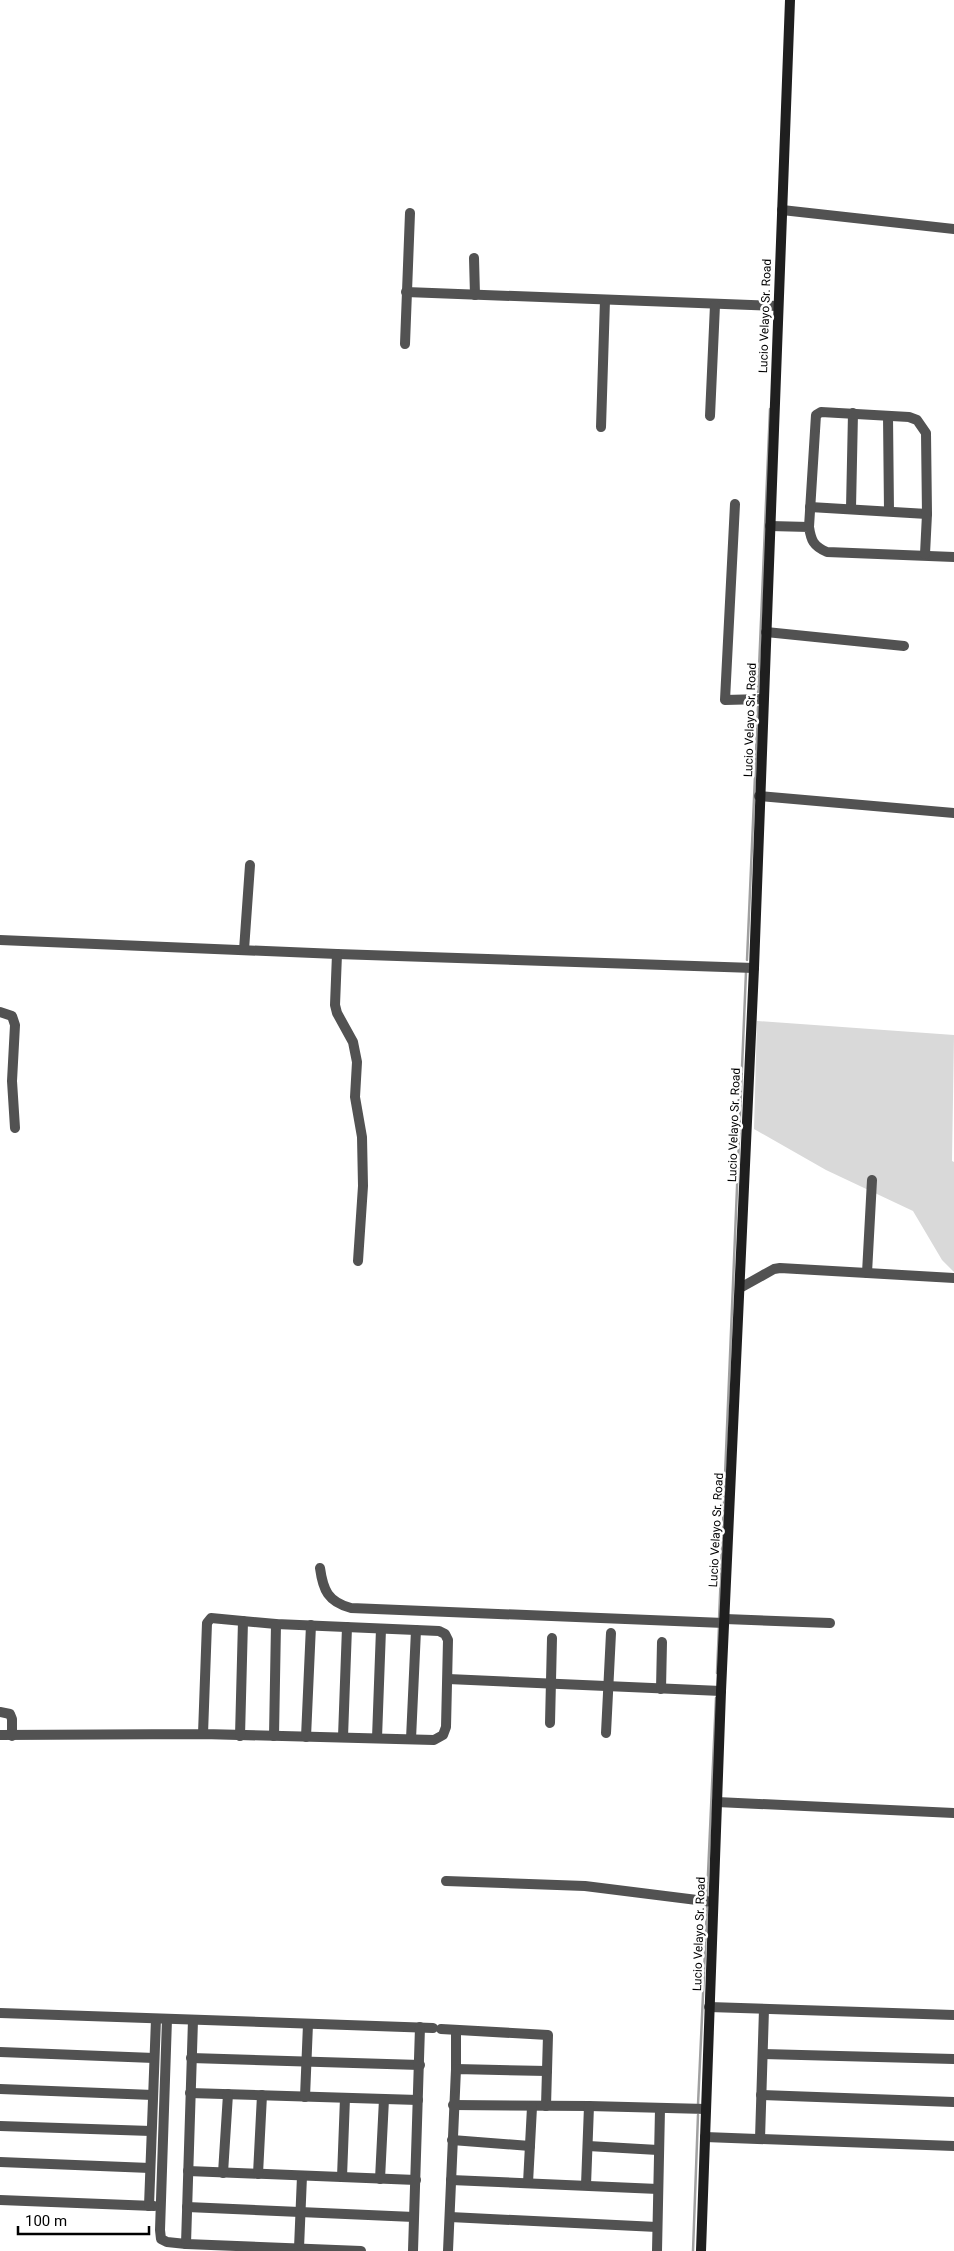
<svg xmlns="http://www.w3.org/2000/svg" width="954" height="2251" font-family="Roboto,sans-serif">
<rect width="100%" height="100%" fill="#fff"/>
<!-- green -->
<polygon fill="#d9d9d9" points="757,1021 954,1035 952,1161 954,1162 954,1272 942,1260 913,1211 826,1170 754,1129"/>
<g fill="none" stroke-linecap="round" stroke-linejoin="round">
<!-- stream -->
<g stroke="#a0a0a0" stroke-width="2.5">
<polyline points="758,692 770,409"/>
<polyline points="747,960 758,707"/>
<polyline points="719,1620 746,972"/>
<polyline points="717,1673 719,1626"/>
<polyline points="707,1896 716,1698"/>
<polyline points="698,2105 707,1907"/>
<polyline points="693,2251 698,2115"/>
</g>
<!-- minor -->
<g stroke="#525252" stroke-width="10">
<polyline points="782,210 954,229"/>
<polyline points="474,258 475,295"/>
<polyline points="406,292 778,306"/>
<polyline points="405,344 410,213"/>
<polyline points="710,416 715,305"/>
<polyline points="888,416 889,511"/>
<polyline points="601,427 605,300"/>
<polyline points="735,504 725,700 763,699"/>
<polyline points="810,507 927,514"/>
<polyline points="851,508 853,413"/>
<path d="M 770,526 L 809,527 C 811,540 813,546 827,552 L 954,557"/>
<polyline points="809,527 816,415 821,412 909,417 917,420 926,433 927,514 925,554"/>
<polyline points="766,632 904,646"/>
<polyline points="759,796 954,813"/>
<polyline points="0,940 337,954 754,968"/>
<polyline points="244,950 250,865"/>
<polyline points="337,954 335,1005 337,1013 353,1042 357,1062 355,1097 362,1137 363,1186 358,1261"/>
<polyline points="0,1012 12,1016 15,1025 12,1081 15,1128"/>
<polyline points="867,1273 872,1180"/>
<polyline points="740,1288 774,1269 780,1268 954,1278"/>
<path d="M 320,1568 C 323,1590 328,1602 351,1608 L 724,1623"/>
<polyline points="725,1619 830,1623"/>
<polyline points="448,1679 721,1691"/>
<polyline points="661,1689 662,1642"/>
<polyline points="0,1712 10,1714 12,1719 12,1736"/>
<polyline points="550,1723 552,1638"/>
<polyline points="606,1733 611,1633"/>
<polyline points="0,1735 203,1734 434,1740 443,1735 446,1727 448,1640 445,1634 439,1631 276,1624 211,1618 207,1623 203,1734"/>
<polyline points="240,1736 243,1621"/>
<polyline points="274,1736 276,1624"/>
<polyline points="306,1737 311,1625"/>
<polyline points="343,1737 347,1627"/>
<polyline points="377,1738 381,1629"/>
<polyline points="411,1739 416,1630"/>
<polyline points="717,1802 954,1813"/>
<polyline points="446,1881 585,1886 713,1902"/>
<polyline points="709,2007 954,2015"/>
<polyline points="0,2013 433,2028"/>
<polyline points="167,2019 160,2230 161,2239 167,2242 186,2244 361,2251"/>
<polyline points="441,2029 548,2035 546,2106"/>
<polyline points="456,2030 456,2069"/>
<polyline points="0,2052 154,2058"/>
<polyline points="763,2054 954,2059"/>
<polyline points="191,2058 420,2065"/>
<polyline points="0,2089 153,2095"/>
<polyline points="190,2093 418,2100"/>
<polyline points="761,2095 954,2102"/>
<polyline points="305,2097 308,2024"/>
<polyline points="453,2105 589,2106 706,2109"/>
<polyline points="0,2126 151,2131"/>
<polyline points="705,2137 954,2146"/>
<polyline points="760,2139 764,2009"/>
<polyline points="452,2140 530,2146"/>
<polyline points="588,2146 658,2150"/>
<polyline points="0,2162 150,2168"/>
<polyline points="188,2171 416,2180"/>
<polyline points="223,2173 228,2094"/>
<polyline points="258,2174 262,2095"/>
<polyline points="342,2177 345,2098"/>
<polyline points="380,2179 384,2099"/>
<polyline points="451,2180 658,2189"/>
<polyline points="528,2183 532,2107"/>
<polyline points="586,2185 589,2106"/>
<polyline points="0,2200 154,2206"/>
<polyline points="149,2206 156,2019"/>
<polyline points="187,2207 414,2217"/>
<polyline points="450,2217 657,2227"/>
<polyline points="186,2244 193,2020"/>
<polyline points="299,2248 302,2176"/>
<polyline points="413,2251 420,2027"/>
<polyline points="448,2251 456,2069 547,2071"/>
<polyline points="657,2251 660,2109"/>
</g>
<!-- secondary -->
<polyline stroke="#1f1f1f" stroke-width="10" points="701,2251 721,1691 754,968 790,0"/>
</g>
<g text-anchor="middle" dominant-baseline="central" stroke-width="5" stroke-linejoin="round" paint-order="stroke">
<!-- street labels -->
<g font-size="12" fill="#000" stroke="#fff">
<text transform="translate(765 316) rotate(-88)">Lucio Velayo Sr. Road</text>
<text transform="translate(750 720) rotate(-88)">Lucio Velayo Sr. Road</text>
<text transform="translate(734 1125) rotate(-88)">Lucio Velayo Sr. Road</text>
<text transform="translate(716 1530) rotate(-87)">Lucio Velayo Sr. Road</text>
<text transform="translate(699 1934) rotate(-88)">Lucio Velayo Sr. Road</text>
</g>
</g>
<!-- scale -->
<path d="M18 2226v8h131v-8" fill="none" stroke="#000000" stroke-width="2.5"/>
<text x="25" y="2226" font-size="15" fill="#000000" stroke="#ffffff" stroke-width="4" paint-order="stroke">100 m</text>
</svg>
